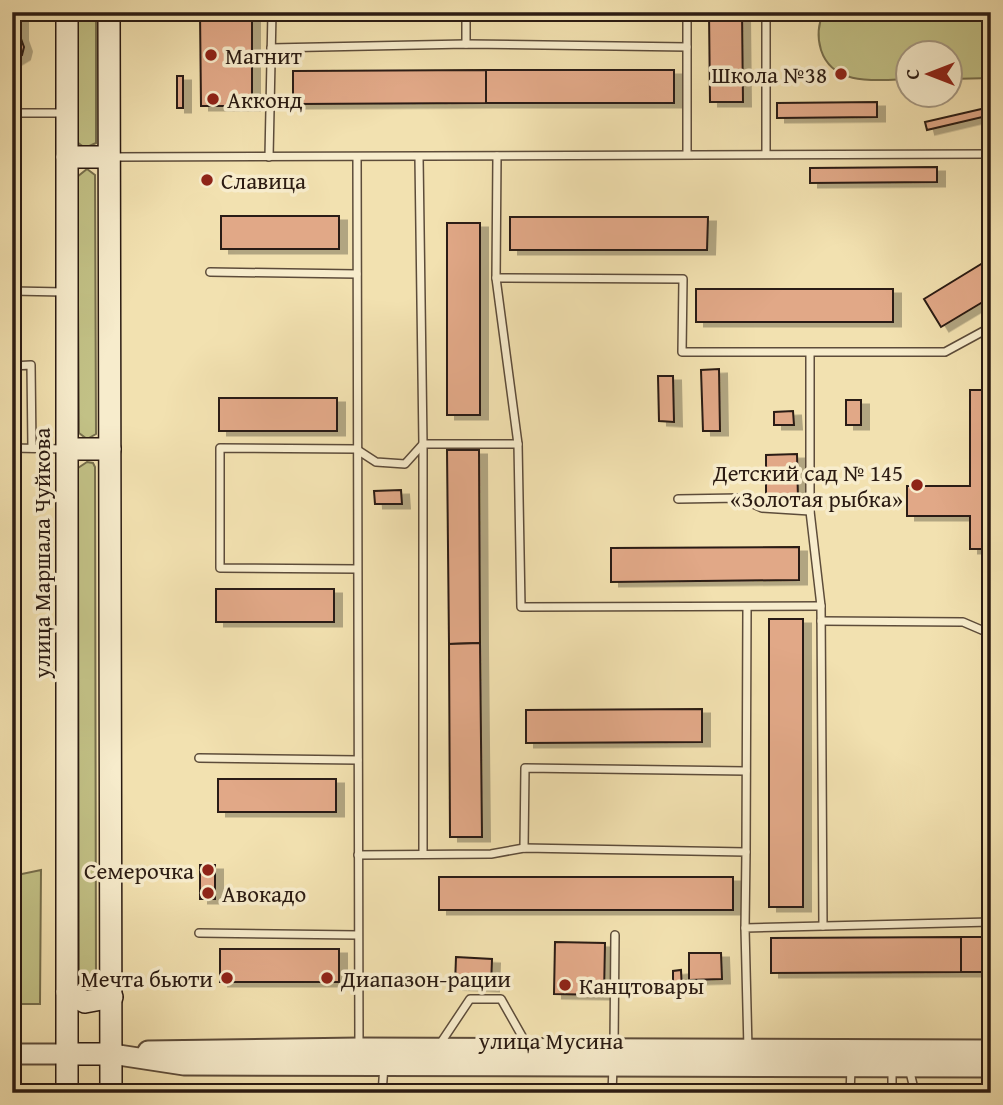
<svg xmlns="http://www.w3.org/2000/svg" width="1003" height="1105" font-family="'Gentium Book Plus',serif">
<defs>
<filter id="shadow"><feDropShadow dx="8" dy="4.5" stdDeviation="0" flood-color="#0004"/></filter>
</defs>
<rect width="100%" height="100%" fill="#f2e1b0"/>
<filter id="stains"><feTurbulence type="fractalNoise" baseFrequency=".00286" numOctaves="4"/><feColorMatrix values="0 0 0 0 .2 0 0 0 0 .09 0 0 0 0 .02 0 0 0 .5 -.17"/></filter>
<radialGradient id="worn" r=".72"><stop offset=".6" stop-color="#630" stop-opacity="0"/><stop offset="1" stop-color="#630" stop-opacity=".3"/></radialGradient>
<!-- green -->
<g fill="#c2c186" stroke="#766e4c" stroke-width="2">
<polygon points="78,12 96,12 96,143 85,148 77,142"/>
<path d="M 824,12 L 991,12 L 991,78 L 951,79 L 950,52 L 908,52 L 908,79 C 878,80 833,87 821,50 C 817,37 818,24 824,12 Z"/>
<polygon points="87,169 95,175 96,434 87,439 79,433 77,177"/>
<polygon points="87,462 93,463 95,467 96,988 88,993 79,988 78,468"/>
<polygon points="41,870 40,1004 12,1004 12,876"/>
</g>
<!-- water -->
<polygon fill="#9fbbb6" stroke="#717b74" stroke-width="2" points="12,754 19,777 12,841"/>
<!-- building -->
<g fill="#e1a887" stroke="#2b1b12" stroke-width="2" filter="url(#shadow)">
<polygon points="12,12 20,12 20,36 24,47 22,55 14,60"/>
<polygon points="200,12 252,12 252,106 201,106"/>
<polygon points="709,12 742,12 743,102 710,102"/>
<polygon points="486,70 486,103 293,104 293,71"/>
<rect x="486" y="70" width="188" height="33"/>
<rect x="177" y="76" width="6" height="32"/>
<polygon points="877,102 877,117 777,118 777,103"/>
<polygon points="990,107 991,115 927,130 925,122"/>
<polygon points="937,167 937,182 810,183 810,168"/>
<rect x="221" y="216" width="118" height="33"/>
<polygon points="510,217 708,217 707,250 510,250"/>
<rect x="447" y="223" width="33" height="192"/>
<polygon points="991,258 991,297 941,327 924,299"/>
<rect x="696" y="289" width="197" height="33"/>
<polygon points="719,369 720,431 703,431 701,370"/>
<polygon points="658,376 673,376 674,422 659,421"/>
<polygon points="970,390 991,390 991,549 970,549 970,516 907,516 907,486 970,486"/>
<rect x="219" y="398" width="118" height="33"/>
<rect x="846" y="400" width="15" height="25"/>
<polygon points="793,411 794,425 774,425 774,412"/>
<polygon points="447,450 479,450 480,643 449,644"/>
<polygon points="797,454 798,500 766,500 766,455"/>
<polygon points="401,490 402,504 375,504 374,491"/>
<polygon points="799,547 799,580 611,582 611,548"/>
<rect x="216" y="589" width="118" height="33"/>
<rect x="769" y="619" width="34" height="288"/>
<polygon points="480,643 482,837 450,837 449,644"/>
<polygon points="986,693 991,693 991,824"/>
<polygon points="702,709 702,742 526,743 526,710"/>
<rect x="218" y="779" width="118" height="33"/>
<rect x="200" y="865" width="15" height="34"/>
<rect x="439" y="877" width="294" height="33"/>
<rect x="961" y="937" width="30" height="35"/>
<polygon points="961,937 961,972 771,973 771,938"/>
<polygon points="555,942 605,943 604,995 554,994"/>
<rect x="220" y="949" width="119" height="33"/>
<polygon points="689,953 721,953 722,979 689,980"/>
<polygon points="456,957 492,959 491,987 455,985"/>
<polygon points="681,970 682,991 673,991 673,971"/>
</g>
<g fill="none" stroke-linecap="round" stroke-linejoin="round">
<!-- service casing -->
<g stroke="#5d4c3a" stroke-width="10">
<g id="service">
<polyline points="466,12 466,44"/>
<polyline points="687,12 687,154"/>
<polyline points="766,12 766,153"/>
<polyline points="271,48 466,44 687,47"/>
<polyline points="12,113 63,113"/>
<polyline points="497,156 496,278 683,279 682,352 945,352 991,327"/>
<polyline points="113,157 991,154"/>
<polyline points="269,157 272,12"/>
<polyline points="357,157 359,1048"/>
<polyline points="419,157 423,444 423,854"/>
<polyline points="210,272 357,274"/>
<polyline points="496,278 518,444 521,607 821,606"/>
<polyline points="12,291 64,292"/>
<polyline points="810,353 810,511 821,606 823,926"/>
<polyline points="12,366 31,365 32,448"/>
<polyline points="12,448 63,449"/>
<polyline points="678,499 740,498 762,508 810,511"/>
<polyline points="357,569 220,568 220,448 356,449 376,462 405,464 423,444 518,444"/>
<polyline points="821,621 963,622 991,634"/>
<polyline points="199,758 358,760"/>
<polyline points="524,848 525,768 746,771"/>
<polyline points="746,852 747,608"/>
<polyline points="358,855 491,854 524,848 746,852 745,928"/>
<polyline points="199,933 358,935"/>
<polyline points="440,1044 470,999 501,999 527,1045"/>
<polyline points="614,1046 615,935"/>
<polyline points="748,1049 745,928 991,922"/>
<polyline points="909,1068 915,1093"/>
<polyline points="892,1069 892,1093"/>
<polyline points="382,1093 384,1066"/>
<polyline points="612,1093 613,1067"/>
<polyline points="850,1093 851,1069"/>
</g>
</g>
<!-- tertiary casing -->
<g stroke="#5d4c3a" stroke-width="23">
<g id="tertiary">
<polyline points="148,1051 359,1048 991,1050"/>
<polyline points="12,1054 67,1054"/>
<polyline points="112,1054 184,1065 991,1067"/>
</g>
</g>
<!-- secondary casing -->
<g stroke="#2b1b12" stroke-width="24">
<g id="secondary">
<polyline points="67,12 67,1093"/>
<polyline points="109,12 111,1093"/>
<polyline points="67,157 109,157"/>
<polyline points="67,449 110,449"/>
<polyline points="67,992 85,1002 112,997"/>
<polyline points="67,1054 112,1054"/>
</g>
</g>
<!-- service -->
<use href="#service" stroke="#f7eccc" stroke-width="7"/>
<!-- tertiary -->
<use href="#tertiary" stroke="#f7eccc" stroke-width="19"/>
<!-- secondary -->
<use href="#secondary" stroke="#f7eccc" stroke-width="21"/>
</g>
<!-- markers -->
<g fill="#8f2418" stroke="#f7eccc" stroke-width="2.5">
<circle cx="211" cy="55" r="7"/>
<circle cx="841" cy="74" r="7"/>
<circle cx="213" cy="99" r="7"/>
<circle cx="207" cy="180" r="7"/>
<circle cx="917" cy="485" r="7"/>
<circle cx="208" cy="870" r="7"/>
<circle cx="208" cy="893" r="7"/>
<circle cx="227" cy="978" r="7"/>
<circle cx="327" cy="978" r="7"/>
<circle cx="565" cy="985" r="7"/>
</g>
<g text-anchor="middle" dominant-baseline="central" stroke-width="7" stroke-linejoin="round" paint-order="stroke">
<!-- poi labels -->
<g font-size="23" fill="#2b1b12" stroke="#f7eccc" text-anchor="start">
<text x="225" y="55">Магнит</text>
<text x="827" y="74" text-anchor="end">Школа №38</text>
<text x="227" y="99">Акконд</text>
<text x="221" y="180">Славица</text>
<text x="903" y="472" text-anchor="end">Детский сад № 145<tspan x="903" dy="26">«Золотая рыбка»</tspan></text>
<text x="194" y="870" text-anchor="end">Семерочка</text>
<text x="222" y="893">Авокадо</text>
<text x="213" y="978" text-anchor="end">Мечта бьюти</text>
<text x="341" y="978">Диапазон-рации</text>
<text x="579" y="985">Канцтовары</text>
</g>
<!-- street labels -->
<g font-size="23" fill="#2b1b12" stroke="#f7eccc">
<text transform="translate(41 553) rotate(-90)">улица Маршала Чуйкова</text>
<text x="551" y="1040">улица Мусина</text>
</g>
</g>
<!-- margin -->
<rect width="1003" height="1105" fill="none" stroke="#f2e1b0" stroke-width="42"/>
<rect x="14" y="14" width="975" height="1077" fill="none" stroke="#2b1b12" stroke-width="3.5"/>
<rect x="21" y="21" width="961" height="1063" fill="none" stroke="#2b1b12" stroke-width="2"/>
<!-- north arrow -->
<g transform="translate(929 74) rotate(270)"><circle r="33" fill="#f7eccc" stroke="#a59882" stroke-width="2"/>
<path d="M0-5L12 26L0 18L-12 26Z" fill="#8f2418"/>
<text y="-10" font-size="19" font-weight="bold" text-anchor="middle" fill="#2b1b12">С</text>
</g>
<rect width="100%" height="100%" filter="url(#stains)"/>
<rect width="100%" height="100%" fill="url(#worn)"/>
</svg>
